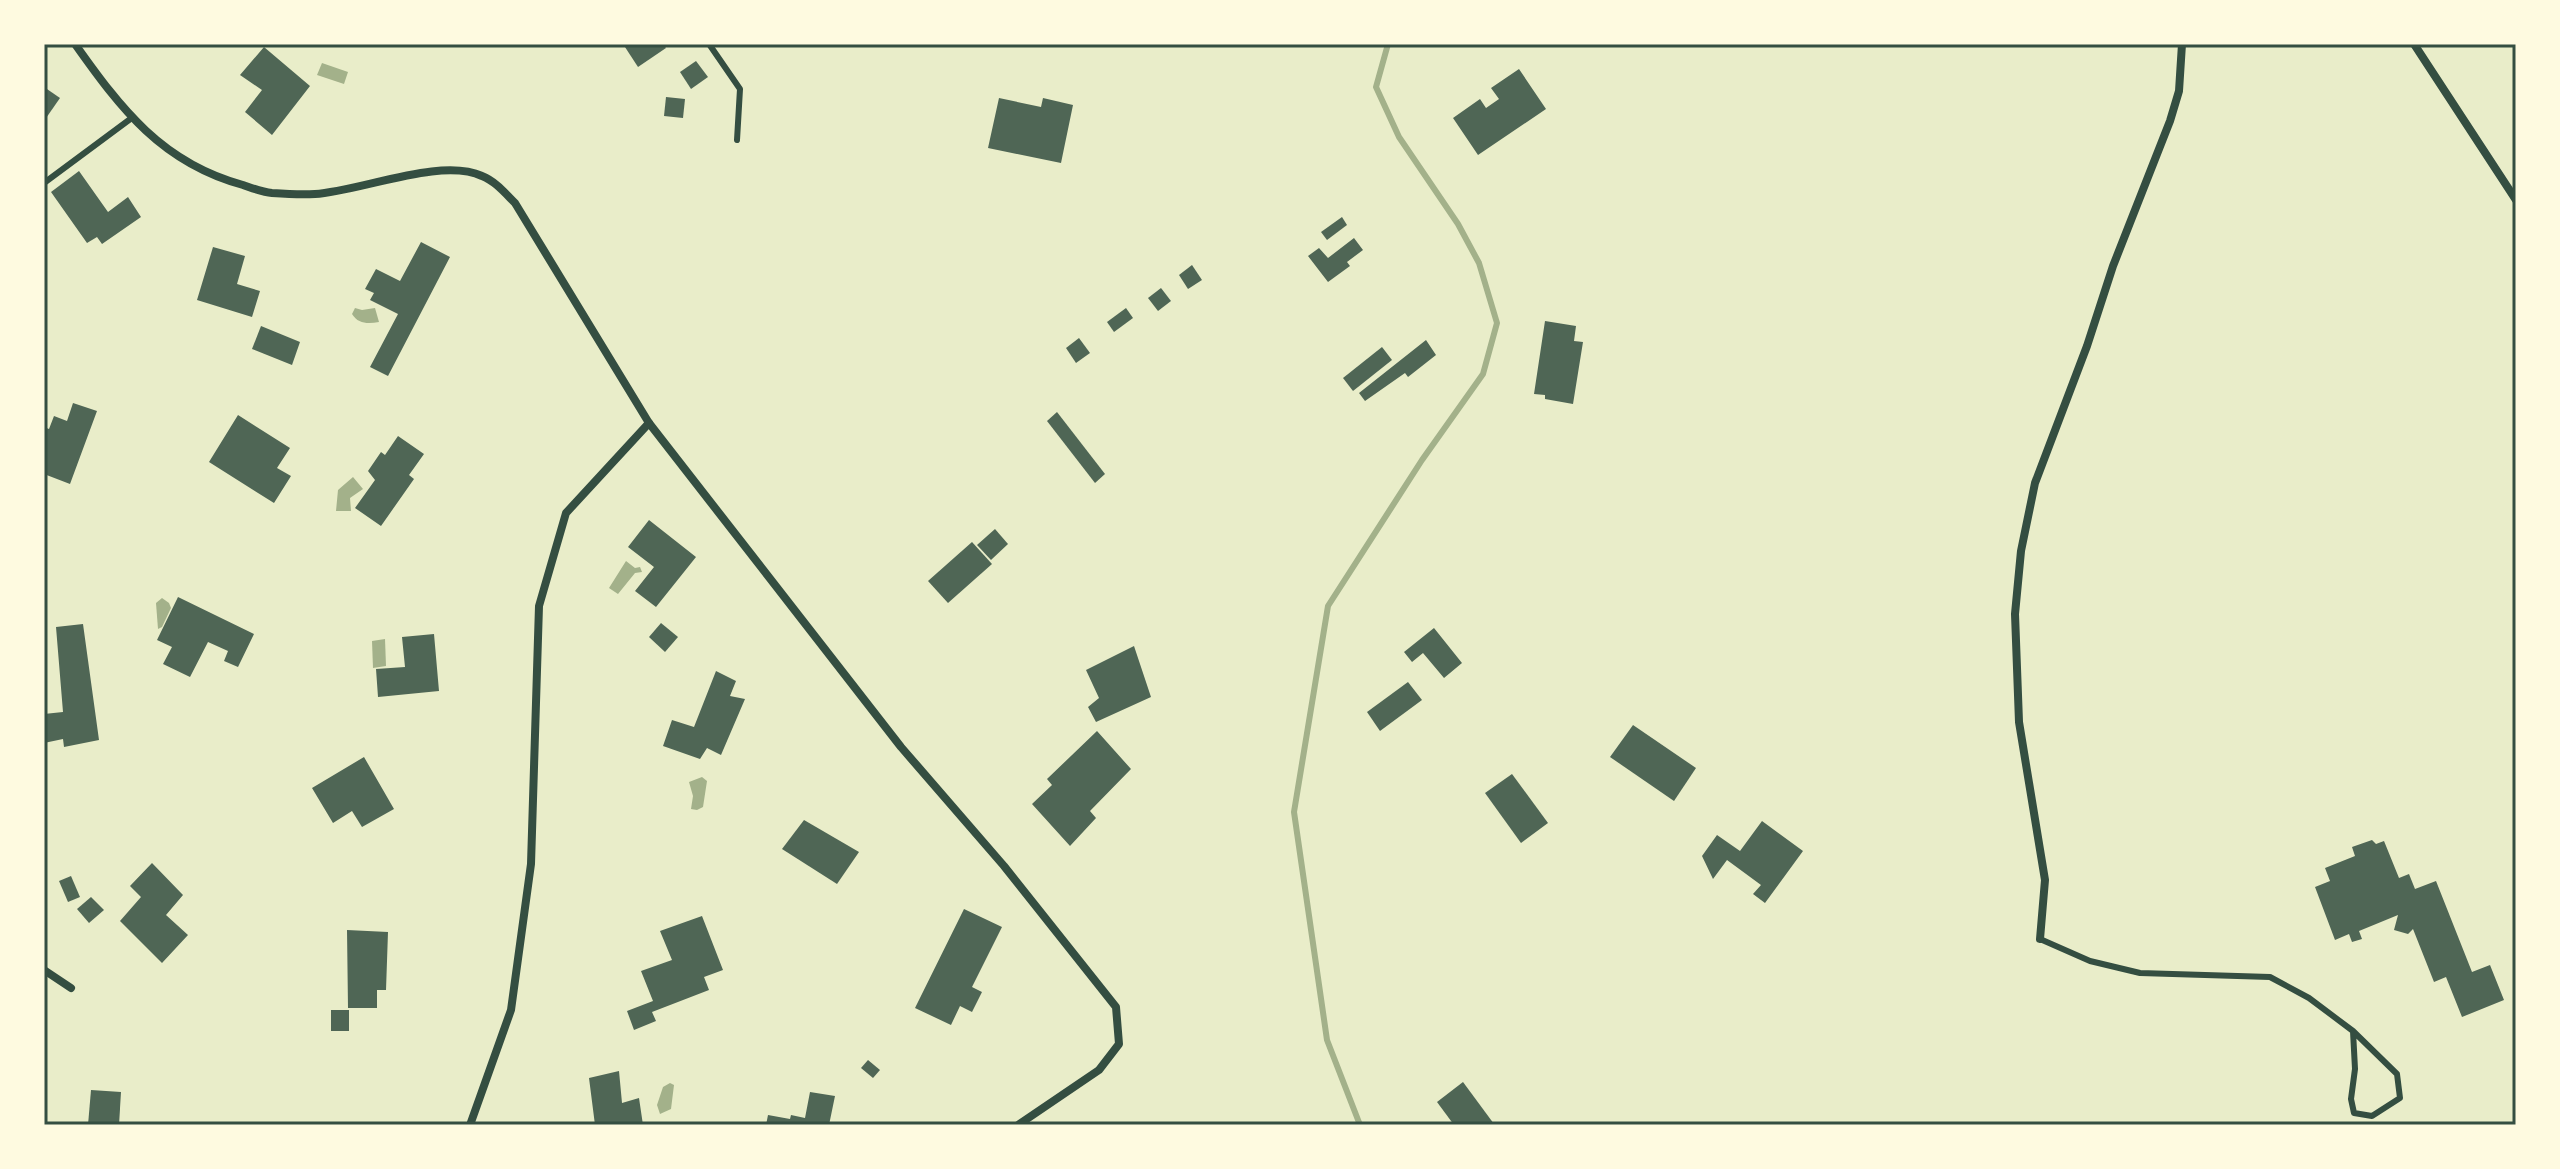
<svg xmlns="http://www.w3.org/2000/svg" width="2560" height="1169" font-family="Raleway,sans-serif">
<rect width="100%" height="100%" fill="#e9edc9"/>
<!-- water -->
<g fill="#a3b18a">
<polygon points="322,63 348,72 344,84 317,75"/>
<path d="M 355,308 L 362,310 L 375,308 L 379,322 C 368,324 358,324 352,314 Z"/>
<polygon points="353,477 363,489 350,498 351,511 336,511 338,490"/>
<polygon points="626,561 635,568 640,567 642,572 635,573 618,594 609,588"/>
<polygon points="162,598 169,603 171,608 162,627 158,629 156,603"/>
<polygon points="385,639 386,666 373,668 372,641"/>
<polygon points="702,777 707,781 703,807 697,810 691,809 693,796 689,782"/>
<polygon points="670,1083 674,1085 671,1109 660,1114 657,1105 663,1087"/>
</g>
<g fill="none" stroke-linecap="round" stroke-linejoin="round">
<!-- stream -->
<polyline stroke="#a3b18a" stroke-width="6" points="1360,1125 1327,1040 1294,812 1328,606 1422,460 1483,374 1497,323 1479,263 1458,224 1399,137 1376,87 1388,44"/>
</g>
<!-- building -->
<g fill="#4f6655">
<polygon points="623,44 663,44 666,48 638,67"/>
<polygon points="264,47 310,86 272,135 245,112 262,90 240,75"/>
<polygon points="696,61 708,77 691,89 680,72"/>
<polygon points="1519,69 1546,109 1478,155 1453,118 1480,99 1486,108 1499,99 1491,88"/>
<polygon points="44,87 60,98 44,121"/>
<polygon points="666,97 685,99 683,118 664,116"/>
<polygon points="999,98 1041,107 1043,98 1073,105 1061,163 988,148"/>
<polygon points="79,171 108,212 128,197 141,217 102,244 97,237 87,243 51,192"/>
<polygon points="1342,217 1347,225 1327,240 1321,232"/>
<polygon points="1354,238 1363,250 1347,262 1350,266 1328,282 1308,256 1319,248 1328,258"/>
<polygon points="421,242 450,257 388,376 370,367 398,314 370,300 374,293 365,289 376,269 400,281"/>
<polygon points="213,247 245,256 237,284 260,291 252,317 197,300"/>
<polygon points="1192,265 1202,280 1188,289 1179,275"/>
<polygon points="1161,288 1171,301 1158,311 1148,298"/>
<polygon points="1126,308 1133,318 1114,332 1107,322"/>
<polygon points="1545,321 1576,326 1574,341 1583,342 1573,404 1545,399 1545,395 1534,394"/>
<polygon points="261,326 300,342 292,365 252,349"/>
<polygon points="1079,338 1090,353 1076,363 1066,348"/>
<polygon points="1426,340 1436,355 1408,377 1405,373 1365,401 1359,393"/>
<polygon points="1382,347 1392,360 1353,391 1343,378"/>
<polygon points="73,403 97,411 70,484 44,474 44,427 49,429 54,416 67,421"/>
<polygon points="1057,412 1105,474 1095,483 1047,421"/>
<polygon points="238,415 290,448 277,468 291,476 274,503 209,462"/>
<polygon points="398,436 424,454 409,475 414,479 381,526 355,508 375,480 368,471 381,452 385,455"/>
<polygon points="649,520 696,557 656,607 635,591 654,567 628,547"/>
<polygon points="995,529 1008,544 991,560 977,545"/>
<polygon points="972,542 992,564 948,603 928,581"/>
<polygon points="178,597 254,634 238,667 224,661 228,651 208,642 190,677 163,664 172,647 157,640"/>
<polygon points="661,623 678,637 665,652 649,637"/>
<polygon points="83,624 99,740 64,747 63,739 44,743 44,714 63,712 56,627"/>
<polygon points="1434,628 1462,663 1444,678 1423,653 1412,662 1404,652"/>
<polygon points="434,634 439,691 378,697 376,669 405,667 402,637"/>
<polygon points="1134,646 1151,697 1096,722 1088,707 1099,698 1086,670"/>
<polygon points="716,671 736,681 730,696 745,699 721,755 707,748 700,759 663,746 672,720 694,727"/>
<polygon points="1408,682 1422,700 1380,731 1367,712"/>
<polygon points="1633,725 1696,768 1674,801 1610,757"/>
<polygon points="1097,731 1131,769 1090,811 1096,818 1070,846 1032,804 1052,785 1047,779"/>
<polygon points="364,757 394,809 362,827 352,811 333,823 312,788"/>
<polygon points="1512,774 1548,823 1521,843 1485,793"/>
<polygon points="804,820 859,852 837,884 782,849"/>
<polygon points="1762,821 1803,851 1765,903 1753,894 1761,885 1727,860 1713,879 1702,856 1717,835 1740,851"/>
<polygon points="2372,840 2376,844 2384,841 2399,878 2409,874 2415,889 2436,881 2472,972 2490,965 2504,1000 2462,1017 2446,977 2434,982 2413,929 2408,934 2394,930 2398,915 2359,931 2362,939 2352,942 2349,934 2335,940 2315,887 2330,881 2325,868 2355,856 2352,847"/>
<polygon points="152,863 183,895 166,915 188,935 162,963 120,921 141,897 130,886"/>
<polygon points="71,876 80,897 68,902 59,881"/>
<polygon points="91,897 104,910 89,923 77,909"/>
<polygon points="964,909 1002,927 972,987 982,992 972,1012 960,1006 951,1025 915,1008"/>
<polygon points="702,916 723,970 704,977 709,990 652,1012 656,1021 634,1030 627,1011 653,1001 641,971 672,960 660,931"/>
<polygon points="347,930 388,932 386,990 377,990 377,1008 348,1008"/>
<rect x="331" y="1010" width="18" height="21"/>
<polygon points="868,1060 880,1070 873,1078 861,1068"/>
<polygon points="619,1071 622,1103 639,1098 643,1125 595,1125 589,1078"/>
<polygon points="1463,1082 1494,1124 1492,1125 1454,1125 1437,1102"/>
<polygon points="91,1090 121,1092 119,1125 88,1125"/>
<polygon points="810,1092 835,1096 829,1125 766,1125 768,1115 790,1119 791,1115 805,1118"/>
</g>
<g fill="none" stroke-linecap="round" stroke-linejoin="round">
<!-- service -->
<g stroke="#344e41" stroke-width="6">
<polyline points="709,44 740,89 737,140"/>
<polyline points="44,183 133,117"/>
<polyline points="2040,939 2090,961 2140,973 2270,977 2309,998 2353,1031 2397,1074 2400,1098 2372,1116 2354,1113 2351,1099 2355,1069 2353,1031"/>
</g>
<!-- minor -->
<g stroke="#344e41" stroke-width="8">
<path d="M 75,44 C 121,109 162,163 243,185 C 252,188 262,192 272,193 C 286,194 301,195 315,194 C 361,191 441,157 482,176 C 495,181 505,193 515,203 L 649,423 L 901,747 L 1004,866 L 1116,1007 L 1119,1044 L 1099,1070 L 1018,1125"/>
<polyline points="2414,44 2516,200"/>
<polyline points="2040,939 2045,880 2019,722 2015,614 2021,551 2035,483 2087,346 2113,266 2170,121 2179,91 2182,44"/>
<polyline points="44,970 71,988"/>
<polyline points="470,1125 511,1010 531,864 539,606 566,513 649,423"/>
</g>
</g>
<!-- border -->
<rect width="2560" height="1169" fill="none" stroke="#fefae0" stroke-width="92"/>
<rect x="46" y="46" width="2468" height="1077" fill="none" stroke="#344e41" stroke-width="3"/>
</svg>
